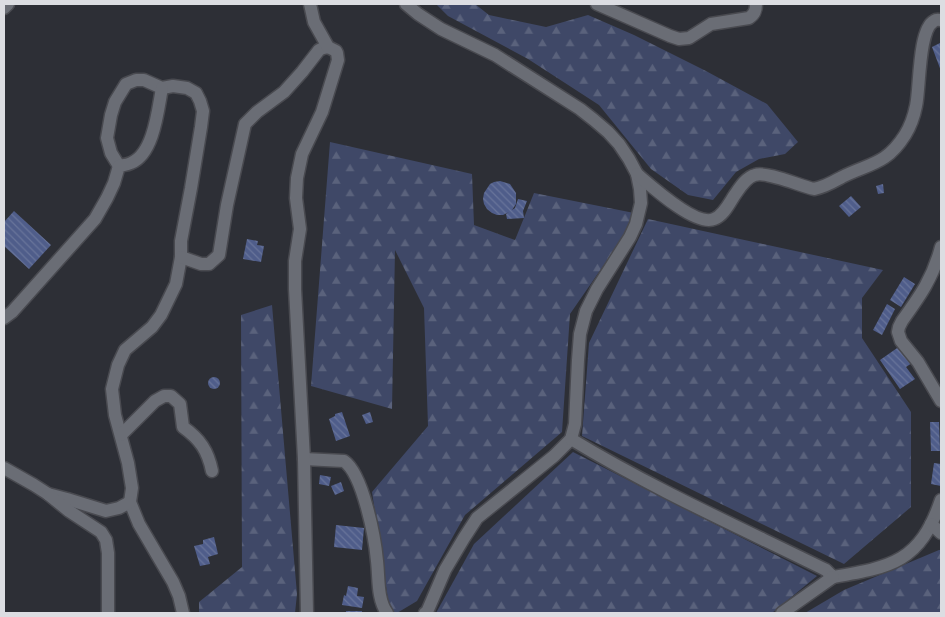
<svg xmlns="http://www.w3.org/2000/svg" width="945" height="617" font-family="'Titillium Web',sans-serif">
<defs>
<pattern id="forest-firs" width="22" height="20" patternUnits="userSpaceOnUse" patternTransform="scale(1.25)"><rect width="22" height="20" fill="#3f4867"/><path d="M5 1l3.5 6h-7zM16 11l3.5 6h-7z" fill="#5a627c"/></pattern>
<pattern id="building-back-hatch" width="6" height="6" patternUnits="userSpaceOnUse" patternTransform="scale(1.25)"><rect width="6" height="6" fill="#4f5d8a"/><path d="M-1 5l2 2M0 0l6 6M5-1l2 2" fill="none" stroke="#68749a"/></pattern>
</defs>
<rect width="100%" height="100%" fill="#2d2f36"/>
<!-- forest -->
<g fill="url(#forest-firs)">
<polygon points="436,4 475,4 489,15 546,27 588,15 634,35 706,71 767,104 798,142 785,154 759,159 736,172 713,200 688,195 651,169 599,105 528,59 448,16"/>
<polygon points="330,142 472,174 474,225 515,240 534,193 639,214 570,314 562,432 465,515 417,601 397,613 390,613 372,492 428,426 424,308 395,250 392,409 311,386"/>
<polygon points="648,219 883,270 862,298 862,338 911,412 911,507 844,564 582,436 589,343"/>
<polygon points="272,305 297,594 295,613 199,613 199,602 242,567 241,315"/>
<polygon points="573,452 817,576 772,613 436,613 474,544"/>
<polygon points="939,550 941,550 941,613 805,613 844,590"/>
</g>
<!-- building -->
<g fill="url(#building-back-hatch)">
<polygon points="940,43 941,47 941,71 932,47"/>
<polygon points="500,181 510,184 516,193 516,204 512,210 515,208 518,199 527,201 523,211 524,218 507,219 506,214 509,212 503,215 497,215 492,213 487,209 484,204 483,199 484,193 490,184 494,182"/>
<polygon points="883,184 884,193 878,194 876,186"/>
<polygon points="851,196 861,207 849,217 839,206"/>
<polygon points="14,211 51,245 29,269 4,246 4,222"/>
<polygon points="247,239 258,241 257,245 264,246 261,262 243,259"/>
<polygon points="904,277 915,284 901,307 890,300"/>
<polygon points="887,304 895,309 882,335 873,330"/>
<polygon points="900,346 912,363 906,367 915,379 900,389 880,360"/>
<circle cx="214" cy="383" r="6"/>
<polygon points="342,412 350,436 336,441 329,419 335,416 335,414"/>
<polygon points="370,412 373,422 366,424 362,415"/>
<polygon points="930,422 939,422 940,451 931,451"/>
<polygon points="934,463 941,464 941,486 931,484"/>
<polygon points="320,475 331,477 329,486 319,484"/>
<polygon points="341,482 344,491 335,495 331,486"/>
<polygon points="336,525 364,528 362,550 334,547"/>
<polygon points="214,537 218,554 208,557 210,564 200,566 194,546 203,544 203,540"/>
<polygon points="348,586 358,588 357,596 364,597 362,608 342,605 344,595 346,596"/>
<rect x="346" y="611" width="16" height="2"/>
</g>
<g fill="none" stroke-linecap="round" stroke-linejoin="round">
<!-- minor casing -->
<g stroke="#494a50" stroke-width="15">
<g id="minor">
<polyline points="406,4 418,14 441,29 495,55 580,109 594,120 608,132 619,144 629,159 637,174 640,189 641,203 636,224 630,237 597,289 586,311 580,334 578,360 575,424 571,439 554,456 477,518 464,538 445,570 427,612 425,613"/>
<path d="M 597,4 L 670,36 L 679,39 L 689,38 L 711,24 L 749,18 C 755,14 756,10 756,4"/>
<polyline points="4,8 8,4"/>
<polyline points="119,166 111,153 107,138 111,115 115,102 126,84 136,80 144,80 162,88 173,86 187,88 196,93 200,101 203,111 201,127 191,188 181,241 181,257 176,284 161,315 152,327 125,350 118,365 112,389 115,415 128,463 132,488 130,502 139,524 173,582 179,596 183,613"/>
<path d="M 637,174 C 651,186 696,227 714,219 C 723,216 729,204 734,196 C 739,189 746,177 755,175 C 767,171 800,186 814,189 C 825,187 833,182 842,177 C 870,163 886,165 905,135 C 910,127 914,116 916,106 C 920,89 918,30 934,21 C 937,19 938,20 941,20"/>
<path d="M 941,247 C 933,278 920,296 902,321 L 899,327 L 898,332 L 901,341 L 918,362 L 941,401"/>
<polyline points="181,257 201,264 209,264 219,255 227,205 245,124 257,112 284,92 302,72 319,50 323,48 328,47"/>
<path d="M 4,318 L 12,312 L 95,219 L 107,198 L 114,183 L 119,166 C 123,165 127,165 131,163 C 154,154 158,109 162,88"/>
<path d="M 121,435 L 155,401 L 164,396 L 171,396 L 180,404 L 183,427 C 200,439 208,451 212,471"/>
<path d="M 571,439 C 653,489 741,528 826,570 L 833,577 C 892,567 920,562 941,500"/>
<path d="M 304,459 L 344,461 C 363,474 375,538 377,561 C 379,578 377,599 387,613"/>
<polyline points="4,468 34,485 48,494 67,499 106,511 119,508 130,502"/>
<polyline points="48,494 69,511 101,532 106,540 108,553 108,613"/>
<polyline points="931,524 941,533"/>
<polyline points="307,613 304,459 295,289 295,261 300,229 296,198 297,178 302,154 322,112 338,60 337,53 336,51 328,47 314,22 310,4"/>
<polyline points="782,613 833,577"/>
</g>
</g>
<!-- minor -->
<use href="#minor" stroke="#6a6d75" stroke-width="12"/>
</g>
<!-- border -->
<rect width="945" height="617" fill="none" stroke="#dcdde2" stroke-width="10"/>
</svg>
